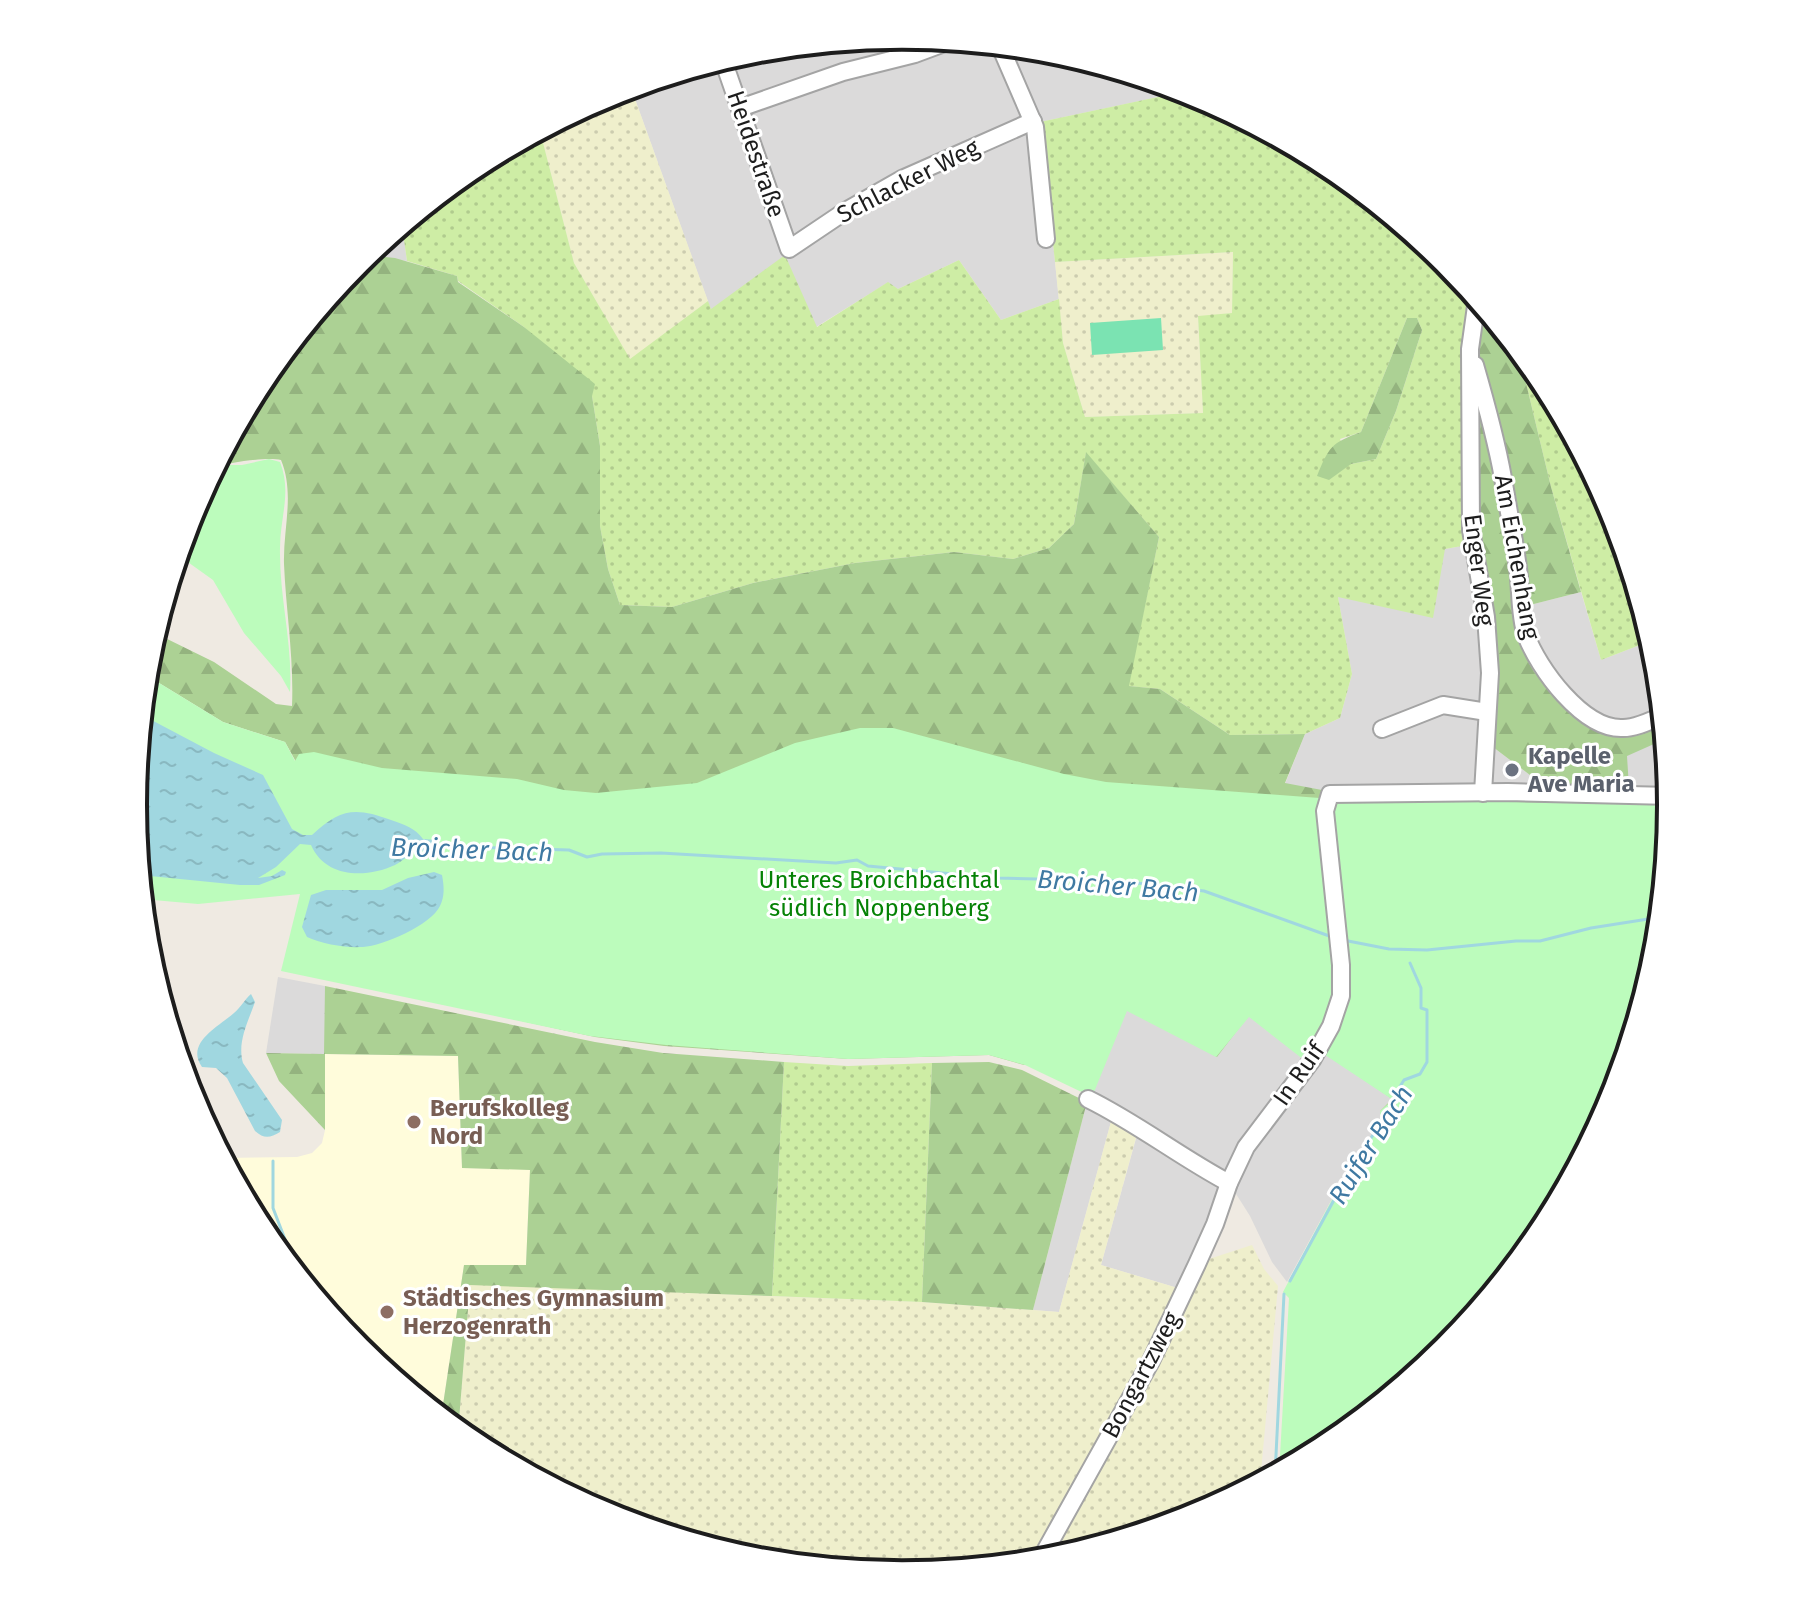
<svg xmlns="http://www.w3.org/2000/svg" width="1805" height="1611" font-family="'Fira Sans',sans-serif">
<defs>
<pattern id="farmland-dots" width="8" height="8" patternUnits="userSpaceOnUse" patternTransform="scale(2)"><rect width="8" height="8" fill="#efefcc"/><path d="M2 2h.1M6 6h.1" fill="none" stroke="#ccccaf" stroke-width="1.8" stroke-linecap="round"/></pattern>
<pattern id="grass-dots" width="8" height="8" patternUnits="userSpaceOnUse" patternTransform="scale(2)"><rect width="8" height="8" fill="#ceeda5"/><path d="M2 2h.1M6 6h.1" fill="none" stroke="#b0cb8e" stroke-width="1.8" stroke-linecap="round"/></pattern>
<pattern id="forest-firs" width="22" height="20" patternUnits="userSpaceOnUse" patternTransform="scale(2)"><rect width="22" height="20" fill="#acd194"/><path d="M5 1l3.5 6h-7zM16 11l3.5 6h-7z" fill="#94b37f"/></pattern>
<pattern id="water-ripples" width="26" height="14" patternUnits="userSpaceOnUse" patternTransform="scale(2)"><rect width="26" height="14" fill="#a0d7e0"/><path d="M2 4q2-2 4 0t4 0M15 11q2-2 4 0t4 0" fill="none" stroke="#89b8c0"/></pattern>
</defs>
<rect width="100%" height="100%" fill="#efeae2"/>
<!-- residential -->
<g fill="#dbdada">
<polygon points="903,36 1053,51 1171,87 1173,94 1040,122 1059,299 1001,320 959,260 898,289 887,283 816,327 711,310 631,88 753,51"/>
<polygon points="402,226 407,261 366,255"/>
<polygon points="1479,543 1497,644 1498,681 1489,744 1539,782 1546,802 1329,803 1285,784 1305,734 1340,718 1352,674 1338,597 1445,549"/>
<polygon points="1581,592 1601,660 1653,640 1657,656 1672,804 1630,803 1623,727 1582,705 1544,674 1518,608"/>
<polygon points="278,977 325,986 325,1054 266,1053"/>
<polygon points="1127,1008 1249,1015 1323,1051 1393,1098 1380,1111 1381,1124 1345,1175 1287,1282 1272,1262 1250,1216 1231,1186 1181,1289 1101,1265 1137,1135 1112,1118 1059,1312 1033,1310 1087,1102"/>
</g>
<!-- education -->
<polygon fill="#fffcdb" points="325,1054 458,1056 462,1168 530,1169 526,1265 464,1265 441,1418 358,1349 262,1233 222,1158 297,1157 312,1153 322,1143 325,1130"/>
<!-- farmland -->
<g fill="url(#farmland-dots)">
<polygon points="631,88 708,301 630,360 574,263 540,131 608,94"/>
<polygon points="1233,252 1232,313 1198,317 1203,413 1085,417 1063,343 1055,262"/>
<polygon points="1487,311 1526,358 1496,337"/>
<polygon points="1112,1118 1137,1134 1101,1265 1181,1289 1199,1255 1209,1259 1252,1245 1264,1269 1278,1286 1260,1483 1197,1517 1052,1560 902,1575 752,1560 608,1516 475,1445 458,1432 470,1284 922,1302 1059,1312"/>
</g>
<!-- grass -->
<g fill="url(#grass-dots)" fill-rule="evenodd">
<path d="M 1171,87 L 1197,95 L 1330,166 L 1447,262 L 1487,311 L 1478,324 L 1479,543 L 1445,549 L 1433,618 L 1338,597 L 1352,674 L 1340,718 L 1305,734 L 1230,735 L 1160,689 L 1128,686 L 1159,537 L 1086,453 L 1074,524 L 1049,548 L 1013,559 L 954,552 L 855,563 L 753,583 L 672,607 L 620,605 L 608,569 L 600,526 L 600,446 L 592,396 L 524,327 L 458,281 L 457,276 L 407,261 L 402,226 L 475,165 L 540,131 L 574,263 L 630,359 L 708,301 L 711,309 L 785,255 L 817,327 L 888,282 L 898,289 L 959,260 L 1001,320 L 1059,299 L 1063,343 L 1085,417 L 1203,413 L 1198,316 L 1232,313 L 1233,252 L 1055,262 L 1040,122 L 1172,94 ZM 1407,318 L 1417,318 L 1422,330 L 1396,411 L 1376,459 L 1351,464 L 1340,439 L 1361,432 Z"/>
<path d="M 1519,354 C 1541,366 1602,483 1613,511 C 1630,551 1640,599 1653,640 L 1601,660 L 1551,487 Z"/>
<polygon points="784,1062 848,1066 932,1063 922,1302 772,1296"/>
</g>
<!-- forest -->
<g fill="url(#forest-firs)">
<path d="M 366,255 L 395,258 L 457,276 L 458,282 L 524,327 L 595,384 L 592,396 L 600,446 L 600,526 L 608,569 L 620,605 L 672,607 L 753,583 L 855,563 L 954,552 L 1013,559 L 1049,548 L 1074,524 L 1086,452 L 1159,537 L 1129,686 L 1160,689 L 1230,735 L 1305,734 L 1285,783 L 1322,790 L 1329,803 L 1546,802 L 1539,782 L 1489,744 L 1498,681 L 1497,644 L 1479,543 L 1475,438 L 1478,324 L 1487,313 L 1496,337 L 1519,354 L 1551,487 L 1581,592 L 1518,608 L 1521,633 L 1582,705 L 1623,727 L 1651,715 L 1663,740 L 1627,756 L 1630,803 L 1404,1178 L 1381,1124 L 1380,1111 L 1392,1099 L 1323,1051 L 1249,1015 L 1217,1057 L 1127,1008 L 1024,1065 L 989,1055 L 848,1059 L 664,1046 L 595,1037 L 328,979 L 325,814 L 285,742 L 223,722 L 146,675 L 148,655 L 155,633 L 214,662 L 276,704 L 292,706 C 294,658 286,611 284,564 C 283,528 295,494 281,460 C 267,457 227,462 215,468 L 263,378 Z"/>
<path d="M 1407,318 L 1417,318 L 1422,330 L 1396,411 L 1376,459 L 1351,464 L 1329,480 L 1317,476 C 1329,447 1331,443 1361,432 Z"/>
<polygon points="325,986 595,1042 663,1053 784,1062 772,1296 470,1285 458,1432 441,1418 464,1265 526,1265 530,1170 462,1168 458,1056 325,1054 325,1130 279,1081 266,1053 324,1054"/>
<polygon points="989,1062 1022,1070 1087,1102 1033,1310 922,1302 932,1063"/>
</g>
<!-- park -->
<g fill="#bcfcbc">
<path d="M 269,459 L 280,462 C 292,492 280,517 280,548 C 279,597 293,644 290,692 L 281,676 L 244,633 L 213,580 L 178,555 L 192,511 L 213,471 L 224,465 L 242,465 Z"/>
<polygon points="146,675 223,722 285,742 295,761 299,754 314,752 382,768 517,779 564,790 596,793 697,783 795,743 860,728 893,728 1064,774 1106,782 1346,800 1672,804 1657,956 1613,1100 1542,1233 1470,1322 1451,1320 1427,1366 1330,1446 1279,1473 1289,1298 1283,1292 1346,1173 1381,1124 1380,1111 1393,1100 1322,1053 1313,1067 1249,1017 1216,1057 1127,1011 1092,1097 1025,1065 989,1055 848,1059 666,1045 590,1036 281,971 300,894 198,904 142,899 133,805"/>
</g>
<!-- pitch -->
<polygon fill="#7be3b2" points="1161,318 1163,350 1092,355 1090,323"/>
<!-- water -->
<g fill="url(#water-ripples)">
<path d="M 142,715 L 214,753 L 263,775 L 292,829 L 303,835 L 312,835 C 340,808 356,807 391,820 C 405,825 415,828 423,839 L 437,840 L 437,852 C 431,852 422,850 417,851 C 410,853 402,862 395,865 C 367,878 326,879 311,845 L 300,844 L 276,867 L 258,878 L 272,876 L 282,870 L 286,872 L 285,875 L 259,885 L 240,885 L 140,875 L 133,805 Z"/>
<path d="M 434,872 L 442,875 C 444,886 445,896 440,906 C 431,925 383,946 363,947 C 344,948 323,944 307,937 L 302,927 L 311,895 L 326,890 L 382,890 L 408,878 Z"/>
<path d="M 251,994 L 255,1002 C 248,1022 237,1042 243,1063 L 282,1120 L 280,1132 C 270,1138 264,1139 255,1131 L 227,1078 L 216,1068 L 202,1067 C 185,1043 218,1027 234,1013 C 241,1007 245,999 251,994 Z"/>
</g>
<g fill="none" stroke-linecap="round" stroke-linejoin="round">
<!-- stream -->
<g stroke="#a0d7e0" stroke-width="3">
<polyline points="433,846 569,850 587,857 602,854 661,853 836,863 857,860 868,866 996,878 1120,881 1204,891 1332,937"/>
<polyline points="1343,940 1389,949 1427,950 1516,941 1540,941 1591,928 1661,917"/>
<polyline points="273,1161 273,1208 291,1255 289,1263"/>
<polyline points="1290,1281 1353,1165 1389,1111 1396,1093 1404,1080 1420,1074 1427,1062 1427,1010 1421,1008 1421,988 1410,963"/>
<polyline points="1275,1475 1284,1294"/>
</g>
<!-- minor casing -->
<g stroke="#a4a4a4" stroke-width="20">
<g id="minor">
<polyline points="1000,46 1035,127 1046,239"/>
<polyline points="723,60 789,249 844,212 902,179 1033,121"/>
<polyline points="740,108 843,72 915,54 950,41"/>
<polyline points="1477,299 1470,349 1471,530 1486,617 1490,673 1483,793"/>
<path d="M 1475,365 C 1486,403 1496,439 1503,478 C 1508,508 1514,538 1518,568 C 1521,589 1519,615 1526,635 C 1538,668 1583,730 1623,728 C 1636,728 1651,721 1663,715"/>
<polyline points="1382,729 1443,705 1487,712"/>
<path d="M 1088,1099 C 1137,1123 1180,1157 1229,1183"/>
<polyline points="192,1101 197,1106 199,1114"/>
<polyline points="1039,1562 1150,1363 1197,1264 1215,1224 1229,1183 1246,1147 1312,1060 1331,1026 1341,996 1341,965 1325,811 1330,794 1508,792 1671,796"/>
</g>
</g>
<!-- minor -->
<use href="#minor" stroke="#fff" stroke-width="16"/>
</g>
<!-- markers -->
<circle fill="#6b7280" stroke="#fff" stroke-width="3" cx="1512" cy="770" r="8"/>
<g fill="#8d6e63" stroke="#fff" stroke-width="3">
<circle cx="414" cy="1122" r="8"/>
<circle cx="387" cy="1312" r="8"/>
</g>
<g text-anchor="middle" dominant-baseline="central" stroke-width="6" stroke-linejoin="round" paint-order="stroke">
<!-- street labels -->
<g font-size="24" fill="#1d1d1d" stroke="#fff">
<text transform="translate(756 154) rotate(71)">Heidestraße</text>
<text transform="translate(908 181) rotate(-27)">Schlacker Weg</text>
<text transform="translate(1517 557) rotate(80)">Am Eichenhang</text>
<text transform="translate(1479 570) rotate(83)">Enger Weg</text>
<text transform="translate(1299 1074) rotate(-55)">In Ruif</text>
<text transform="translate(1141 1375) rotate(-62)">Bongartzweg</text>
</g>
<!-- worship labels -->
<g font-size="24" font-weight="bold" fill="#5b616d" stroke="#fff" text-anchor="start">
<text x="1528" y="756">Kapelle<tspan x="1528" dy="28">Ave Maria</tspan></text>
</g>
<!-- park labels -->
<g font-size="24" fill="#058205" stroke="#fff">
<text x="879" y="880">Unteres Broichbachtal<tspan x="879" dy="28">südlich Noppenberg</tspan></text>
</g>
<!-- education labels -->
<g font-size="24" font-weight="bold" fill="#785e54" stroke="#fff" text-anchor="start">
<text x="430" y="1108">Berufskolleg<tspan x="430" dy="28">Nord</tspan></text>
<text x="403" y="1298">Städtisches Gymnasium<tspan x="403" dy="28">Herzogenrath</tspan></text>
</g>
<!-- water labels -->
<g font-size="26" font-style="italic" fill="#3f79a2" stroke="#fff">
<text transform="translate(472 850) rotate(2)">Broicher Bach</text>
<text transform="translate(1118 886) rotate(5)">Broicher Bach</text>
<text transform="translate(1371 1145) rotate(-58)">Ruifer Bach</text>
</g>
</g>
<!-- crop -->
<path d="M0 0H1805V1611H0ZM147 805a755 755 0 1 1 1510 0a755 755 0 1 1-1510 0Z" fill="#fff" fill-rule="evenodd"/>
<path fill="none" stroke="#1d1d1d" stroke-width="4" d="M147 805a755 755 0 1 1 1510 0a755 755 0 1 1-1510 0Z"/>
</svg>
